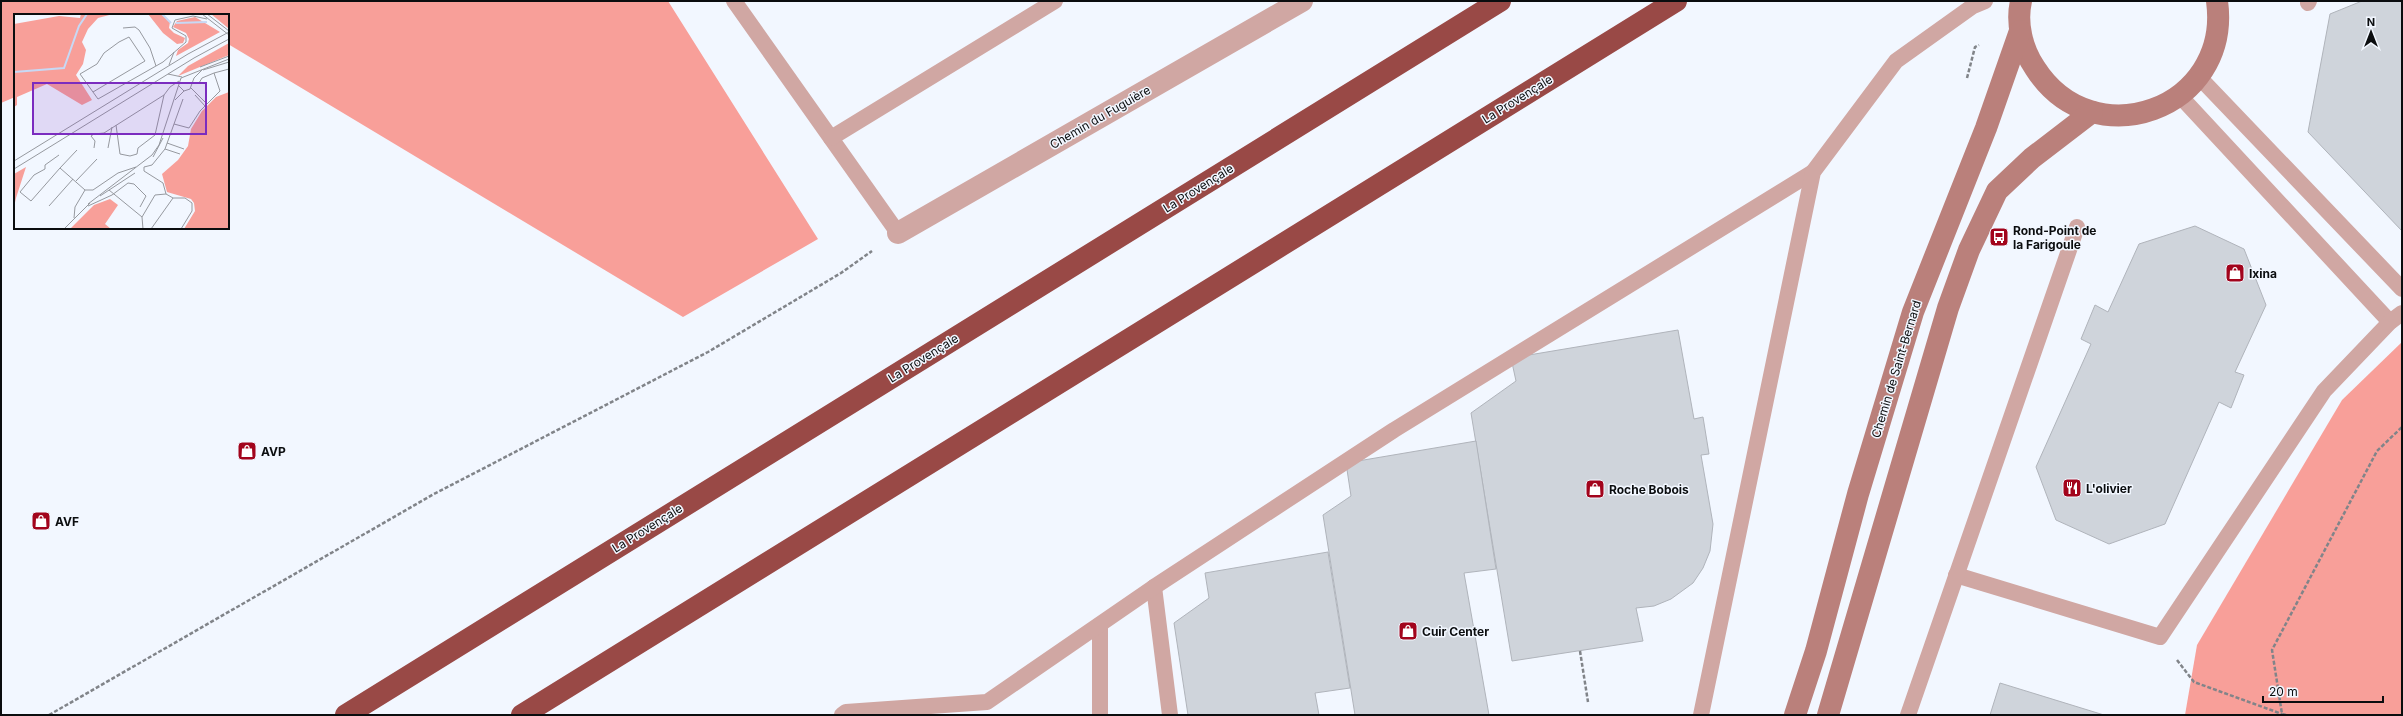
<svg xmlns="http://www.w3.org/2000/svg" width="2403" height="716" font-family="Inter,sans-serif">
<rect width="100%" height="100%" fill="#f2f7ff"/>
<!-- forest -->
<g fill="#f89f99">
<polygon points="1,1 668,1 818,239 683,317 228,44 228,15 15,15 15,97 1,103"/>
<polygon points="2402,342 2402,715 2185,715 2197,645 2342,400"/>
</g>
<!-- building -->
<g fill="#cfd4db" stroke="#b0b4bb">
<polygon points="2362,1 2402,1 2402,231 2308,132 2330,14"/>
<polygon points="2195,226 2244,249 2266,305 2235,372 2244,375 2231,408 2219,402 2165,524 2109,544 2056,520 2036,467 2091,344 2081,339 2095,305 2108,312 2139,244"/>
<polygon points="1678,330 1694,419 1703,417 1709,454 1701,455 1713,524 1710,551 1703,568 1693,583 1671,599 1654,606 1636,608 1643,641 1512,661 1471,413 1516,381 1511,358"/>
<polygon points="1476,441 1496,569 1464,573 1489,715 1355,715 1323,515 1351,496 1346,463"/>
<polygon points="1328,552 1350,688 1315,693 1319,715 1188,715 1174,623 1209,598 1205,573"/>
<polygon points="2000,683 2104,715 1990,715"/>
</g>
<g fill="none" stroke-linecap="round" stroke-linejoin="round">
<!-- path -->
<g stroke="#818489" stroke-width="2.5" stroke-dasharray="4 2" stroke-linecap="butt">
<polyline points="1967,78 1975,47 1979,45"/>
<polyline points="1580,651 1588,702"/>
<polyline points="2177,660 2194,682 2282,714"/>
<polyline points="49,715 434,494 708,352 841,273 872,251"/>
<polyline points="2286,715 2282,714 2272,650 2377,451 2402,427"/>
</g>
<!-- service -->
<g stroke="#d0a7a3" stroke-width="16">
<polyline points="734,1 898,233"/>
<polyline points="2308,3 2309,1"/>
<polyline points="2199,77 2402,289"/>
<polyline points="2180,96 2390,322"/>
<polyline points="831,138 1055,1"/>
<polyline points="1956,575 2160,637 2324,391 2390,322 2402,313"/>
<polyline points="1154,587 1170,715"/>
<polyline points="1100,625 1100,715"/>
<polyline points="842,715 846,712 987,702 1154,587 1394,430 1813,172"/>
<polyline points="1701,715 1813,172 1896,61 1973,6 1985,1"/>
<polyline points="1908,715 2077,227"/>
</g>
<!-- minor -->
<polyline stroke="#d0a7a3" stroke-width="22" points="898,233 1302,1"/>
<!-- secondary -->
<g stroke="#ba807b" stroke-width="22">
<path d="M 2021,1 C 2016,23 2022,49 2035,68 C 2093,159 2232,109 2217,1"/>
<polyline points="1795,715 1816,651 1858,494 1913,312 1986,128 2020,31"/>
<polyline points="1828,715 1948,308 1969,250 1997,191 2032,158 2092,112"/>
</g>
<!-- motorway -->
<g stroke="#994946" stroke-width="22">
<polyline points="346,715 1500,1"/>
<polyline points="522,715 1676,1"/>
</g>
</g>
<!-- icons -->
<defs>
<g id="bus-square" transform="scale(1)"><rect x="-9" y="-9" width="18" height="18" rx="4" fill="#a2041c" stroke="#f2f7ff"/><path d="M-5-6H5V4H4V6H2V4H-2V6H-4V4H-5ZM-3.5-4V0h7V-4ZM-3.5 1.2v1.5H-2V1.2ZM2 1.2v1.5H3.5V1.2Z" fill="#fff"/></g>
<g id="shop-square" transform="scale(1)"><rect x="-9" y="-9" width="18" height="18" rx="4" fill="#a2041c" stroke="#f2f7ff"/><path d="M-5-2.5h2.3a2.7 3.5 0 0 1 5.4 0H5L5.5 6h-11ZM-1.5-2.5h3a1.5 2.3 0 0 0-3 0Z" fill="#fff"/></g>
<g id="restaurant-square" transform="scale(1)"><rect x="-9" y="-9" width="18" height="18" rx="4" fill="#a2041c" stroke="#f2f7ff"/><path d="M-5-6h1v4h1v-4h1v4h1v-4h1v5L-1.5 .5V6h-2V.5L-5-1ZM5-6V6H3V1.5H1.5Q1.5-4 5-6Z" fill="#fff"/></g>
</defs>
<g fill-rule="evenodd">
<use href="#bus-square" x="1999" y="237"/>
<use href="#shop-square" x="2235" y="273"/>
<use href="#shop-square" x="247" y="451"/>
<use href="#restaurant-square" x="2072" y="488"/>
<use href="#shop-square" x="1595" y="489"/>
<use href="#shop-square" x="41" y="521"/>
<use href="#shop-square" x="1408" y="631"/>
</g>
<g text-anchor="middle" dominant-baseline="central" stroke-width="3" stroke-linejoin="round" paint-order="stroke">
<!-- street labels -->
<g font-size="12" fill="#0b0d0f" stroke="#f2f7ff">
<text transform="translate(1517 99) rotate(-32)">La Provençale</text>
<text transform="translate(1100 117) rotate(-30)">Chemin du Fuguière</text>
<text transform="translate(1198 188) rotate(-32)">La Provençale</text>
<text transform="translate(923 358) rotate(-32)">La Provençale</text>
<text transform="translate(1896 369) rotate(-73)">Chemin de Saint-Bernard</text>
<text transform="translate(647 528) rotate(-32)">La Provençale</text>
</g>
<!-- poi labels -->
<g font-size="12" font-weight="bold" fill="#0b0d0f" stroke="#f2f7ff" text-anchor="start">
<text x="2013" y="230">Rond-Point de<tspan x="2013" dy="14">la Farigoule</tspan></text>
<text x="2249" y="273">Ixina</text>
<text x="261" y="451">AVP</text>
<text x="2086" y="488">L'olivier</text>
<text x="1609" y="489">Roche Bobois</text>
<text x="55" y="521">AVF</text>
<text x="1422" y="631">Cuir Center</text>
</g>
</g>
<!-- overview -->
<g transform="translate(14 14)">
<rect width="215" height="215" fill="#f2f7ff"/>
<path d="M 67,0 L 99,0 L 84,4 L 74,15 L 68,28 L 72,36 L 69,50 L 62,61 L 78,86 L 68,91 L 33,70 L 3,83 L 3,91 L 0,93 L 0,10 L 45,2 L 66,4 ZM 134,0 L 148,0 L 156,8 L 155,14 L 160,19 L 171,24 L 169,29 L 163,30 L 149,19 ZM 197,0 L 215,0 L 215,14 L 214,14 ZM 181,3 L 206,18 L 162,42 L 164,36 L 174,29 L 175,25 L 172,19 L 159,13 L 163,7 ZM 215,29 L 215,41 L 164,62 L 174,52 ZM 215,78 L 215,215 L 170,215 L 181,197 L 180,189 L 177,185 L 153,178 L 148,160 L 164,146 L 174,132 L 177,115 L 188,97 L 202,83 ZM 12,153 L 2,184 L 0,193 L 0,160 ZM 96,185 L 104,191 L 91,210 L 97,215 L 56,215 L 80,191 Z" fill="#f89f99"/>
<path fill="none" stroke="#c7d9f5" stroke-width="2" d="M 148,0 L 157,9M 162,9 L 193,8M 0,58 L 50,54 L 65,12 L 73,0"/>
<path fill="none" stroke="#96999f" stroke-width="1" d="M 188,0 L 215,21M 193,0 L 215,17M 109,14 L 121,13 L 125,16 L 136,34 L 142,52M 155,51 L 160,38M 186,53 L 215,42M 189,56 L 215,48M 154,60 L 168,63M 185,69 L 188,64 L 200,59M 164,71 L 170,77 L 176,75 L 180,64 L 188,56M 177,74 L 193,90M 79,78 L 131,47 L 115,23 L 105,28 L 90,39 L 83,50 L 66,60 L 84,85 L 149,48 L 172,28 L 172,22 L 158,14 L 161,6 L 179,2 L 193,5M 181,81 L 191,92M 161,86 L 170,77M 160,110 L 175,114 L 186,97 L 206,77 L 200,59 L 215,55M 102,111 L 106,140 L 116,142 L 123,140 L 124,134 L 141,121 L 150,81 L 156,73 L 165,67M 153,129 L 170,135M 80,134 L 81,127 L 77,122 L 80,120 L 90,119 L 150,81M 94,134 L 98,113M 151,135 L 166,140M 45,141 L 31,151 L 31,155 L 20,161 L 6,178 L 17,187 L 46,154 L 71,176 L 61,193 L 60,204M 139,143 L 149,124M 0,147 L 174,40 L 215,18M 46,154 L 63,136M 0,155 L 180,44 L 215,25M 62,167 L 83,145M 71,176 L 79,176 L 104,159 L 122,153M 95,176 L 128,203 L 129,215M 86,182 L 121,159M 74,190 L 138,141 L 145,131 L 167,64 L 215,45M 35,192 L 59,165M 74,192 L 98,181 L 114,169 L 120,170 L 132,182 L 126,193M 128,203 L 141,181 L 152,180M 50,215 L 76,189M 137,215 L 159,184M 167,215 L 178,197 L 178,189 L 171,184 L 159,184 L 152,180 L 149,169 L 130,157 L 130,153 L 138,151 L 151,135 L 169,85"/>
<path fill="#7b2cbf" fill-opacity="0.15" stroke="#7b2cbf" stroke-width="2" d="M 19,69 L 192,69 L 192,120 L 19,120 Z"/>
<rect width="215" height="215" fill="none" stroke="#0b0d0f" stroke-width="2"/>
</g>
<!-- border -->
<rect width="2403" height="716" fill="none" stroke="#0b0d0f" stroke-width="4"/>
<!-- north arrow -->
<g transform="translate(2371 32)" stroke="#f2f7ff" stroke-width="3" paint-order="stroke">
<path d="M0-3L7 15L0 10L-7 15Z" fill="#0b0d0f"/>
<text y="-6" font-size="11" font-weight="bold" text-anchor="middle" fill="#0b0d0f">N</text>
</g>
<!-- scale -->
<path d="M2263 696v6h120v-6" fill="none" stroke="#0b0d0f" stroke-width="2"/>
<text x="2269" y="696" font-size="12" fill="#0b0d0f" stroke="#f2f7ff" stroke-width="3" paint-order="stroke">20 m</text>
</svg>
